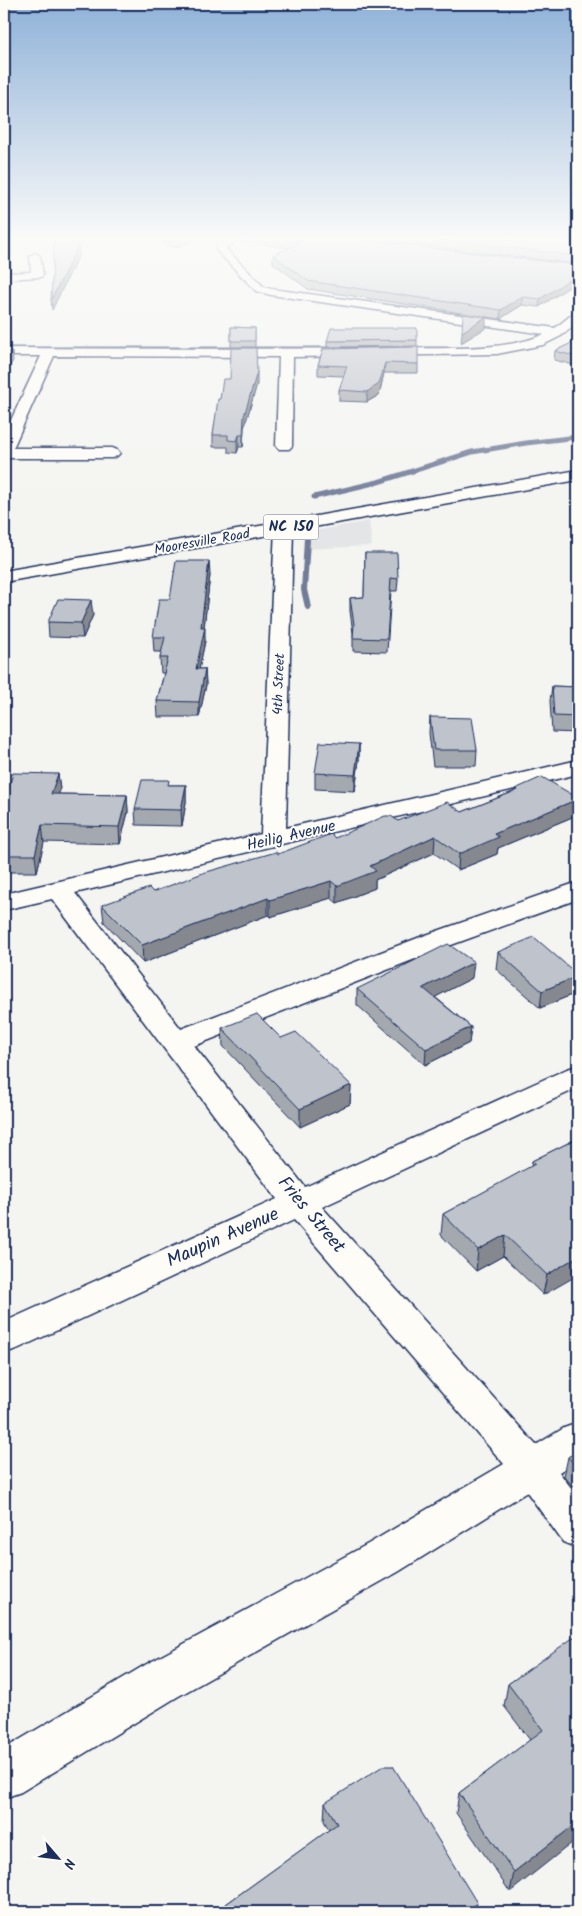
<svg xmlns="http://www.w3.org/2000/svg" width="582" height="1916" font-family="Kalam,sans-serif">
<rect width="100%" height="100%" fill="#f4f4f1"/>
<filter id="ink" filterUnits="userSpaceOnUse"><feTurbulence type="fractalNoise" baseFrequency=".02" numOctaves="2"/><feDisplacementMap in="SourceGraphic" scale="10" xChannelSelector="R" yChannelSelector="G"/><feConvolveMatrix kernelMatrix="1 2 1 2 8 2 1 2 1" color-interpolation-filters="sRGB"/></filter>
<g filter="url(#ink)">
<!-- built -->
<polygon fill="#e4e5e6" points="369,521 372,546 303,549 303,533"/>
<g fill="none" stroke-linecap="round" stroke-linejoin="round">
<!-- stream-far1 -->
<g stroke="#717c98" stroke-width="5">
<polyline points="314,497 378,482 472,452 526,443 578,437"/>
<polyline points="307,542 307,533"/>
</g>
<!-- stream -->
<polyline stroke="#717c98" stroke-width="6" points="307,540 304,590 308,607"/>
<!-- minor casing -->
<g stroke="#1b2f5e" stroke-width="3">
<g id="minor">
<path d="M 225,240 L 237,240 L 236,242 L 227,247 L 226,249 L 264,287 L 272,289 L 555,328 L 574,313 L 578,312 L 578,322 L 561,336 L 543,345 L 497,354 L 293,357 L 292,446 L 289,449 L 279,449 L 276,446 L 279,357 L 54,356 L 13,448 L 112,448 L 117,450 L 120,453 L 117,456 L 112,458 L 4,458 L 4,435 L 41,356 L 4,356 L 4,348 C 131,349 259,349 387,348 C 431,347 504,353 544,334 L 271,295 L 256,291 L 216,250 L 218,243 Z"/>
<polygon points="35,253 40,256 43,275 41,277 4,279 4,273 31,272 30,256"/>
<polygon points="284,523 290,524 293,528 286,828 578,760 578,774 75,893 181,1029 423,936 578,882 578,899 443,948 194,1046 305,1187 567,1069 578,1066 578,1088 322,1207 536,1445 564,1428 578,1423 578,1460 559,1472 578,1497 578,1548 563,1542 527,1492 398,1572 177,1697 21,1792 4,1798 4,1749 145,1665 368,1544 504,1464 294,1220 17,1349 4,1353 4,1322 277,1199 52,899 4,910 4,894 261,834 275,528 278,524"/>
</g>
</g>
<!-- major casing -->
<g stroke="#1b2f5e" stroke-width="3">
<polygon id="major" points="578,470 578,480 4,582 4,571"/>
</g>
<!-- minor -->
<use href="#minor" fill="#fdfcf7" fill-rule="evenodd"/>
<!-- major -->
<use href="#major" fill="#fdfcf7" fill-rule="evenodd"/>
</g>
<!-- wall -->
<g fill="#a4a8af" stroke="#1b2f5e">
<polygon points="162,240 194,240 178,247 163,245"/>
<polygon points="238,240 362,240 578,265 578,281 539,307 522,305 500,319 308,289 273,263 273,255 290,248 239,241"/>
<polygon points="377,240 556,240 578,242 578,264"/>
<polygon points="231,327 255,328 255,347 231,347"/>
<polygon points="417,340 417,346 327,347 327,341"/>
<polygon points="578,340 578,366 554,360 555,351"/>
<polygon points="323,349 418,364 418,373 384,373 379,395 367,402 339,401 339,390 344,376 318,375 318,365"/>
<polygon points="257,384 244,428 243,447 239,447 237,453 228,452 228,447 213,447 213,435 220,399"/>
<polygon points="365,553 398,579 397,591 391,591 387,652 353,651 353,633 350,611 350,598 364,597"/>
<polygon points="210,575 204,627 205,641 199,669 205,669 206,685 199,717 158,717 157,701 164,673 161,673 160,658 162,652 154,652 153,637 170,599"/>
<polygon points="93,615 83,638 49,637 48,622"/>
<polygon points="552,686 578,687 578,733 552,732 550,701"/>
<polygon points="430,717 477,750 476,766 433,766 429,733"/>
<polygon points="359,744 359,760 355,791 315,789 315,773"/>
<polygon points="58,774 60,790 58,794 127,795 128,812 120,844 44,842 37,872 4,872 4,804"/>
<polygon points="169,785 186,785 186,802 182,826 136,825 135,809"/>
<polygon points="515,789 577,815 498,848 497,854 458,870 434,853 375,880 375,888 337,903 331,898 270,917 268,915 143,963 104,922 102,905 153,892 278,854 398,821 462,812 515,791"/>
<polygon points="498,952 576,993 540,1008 496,969"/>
<polygon points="472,978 435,997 471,1027 469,1043 425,1065 357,1005 357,989"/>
<polygon points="222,1028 281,1038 351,1085 350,1104 300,1127 223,1046"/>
<polygon points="578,1138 543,1295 503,1256 476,1271 441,1235 443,1214 531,1167 532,1161"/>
<polygon points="578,1451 578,1492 564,1476 568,1457"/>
<polygon points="578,1636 510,1892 456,1813 459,1793 530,1740 504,1706 508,1684"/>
<polygon points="325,1803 475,1912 227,1912 226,1904 329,1830 324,1821"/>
</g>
<!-- shaded-wall -->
<g fill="#86888f" stroke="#1b2f5e">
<polygon points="178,240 194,240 178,247"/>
<polygon points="78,246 79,255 52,310 51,300"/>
<polygon points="578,274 578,281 539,307 540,299"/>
<polygon points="522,297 522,305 500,319 501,310"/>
<polygon points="486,317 486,328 461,343 462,332"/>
<polygon points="12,352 13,361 4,376 4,365"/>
<polygon points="385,363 384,373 379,395 367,402 367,392"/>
<polygon points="257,372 257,384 244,428 243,447 243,435 244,416"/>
<polygon points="239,435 239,447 237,453 237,441"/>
<polygon points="209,561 210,575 203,637 205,627 205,641 196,684 196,669"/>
<polygon points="91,600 93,615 83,638 81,623"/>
<polygon points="205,669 206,685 199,717 199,702"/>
<polygon points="359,744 359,760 355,791 355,775"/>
<polygon points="58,774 60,790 53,810 51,794"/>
<polygon points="186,785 186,802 182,826 181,810"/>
<polygon points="127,795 128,812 120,844 119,827"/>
<polygon points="578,799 577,815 498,848 497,854 458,870 459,854 494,834"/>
<polygon points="42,825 44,842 37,872 35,855"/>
<polygon points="435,836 434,853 375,880 375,888 337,903 337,886 370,866"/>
<polygon points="331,881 331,898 270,917 270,900"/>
<polygon points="268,898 268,915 143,963 142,945"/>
<polygon points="474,962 472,978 422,1004 423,988"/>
<polygon points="578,976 576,993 540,1008 542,991"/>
<polygon points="471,1027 469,1043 425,1065 426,1049"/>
<polygon points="351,1085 350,1104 300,1127 300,1109"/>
<polygon points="505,1235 503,1256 476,1271 478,1250"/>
<polygon points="578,1256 578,1275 543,1295 547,1275"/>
<polygon points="578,1822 578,1838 510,1892 514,1872"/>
<polygon points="477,1903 475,1912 464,1912"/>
</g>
<!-- building -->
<g fill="#bfc3cc" stroke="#1b2f5e">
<polygon points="54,240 77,240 78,246 51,300"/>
<polygon points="286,240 362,240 578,265 578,274 540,299 522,297 501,310 308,281 273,255 303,242"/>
<polygon points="440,240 556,240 578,242 578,256"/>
<polygon points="463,314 486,317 462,332"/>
<polygon points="231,327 255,328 255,341 231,341"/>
<polygon points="331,328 417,328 417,340 327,341"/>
<polygon points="578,340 578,357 555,351"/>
<polygon points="418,347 418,364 385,363 379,384 367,392 339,390 347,366 318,365 323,349"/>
<polygon points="231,348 256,348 257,372 244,416 243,435 239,435 237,441 228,440 228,435 213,435 218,399 220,399 223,379 230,379"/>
<polygon points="4,352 12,352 4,365"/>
<polygon points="365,553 397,553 398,579 391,578 387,639 353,638 354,624 350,598 364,597"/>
<polygon points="176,561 209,561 201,627 205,627 196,669 205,669 199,702 157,701 168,658 160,658 165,637 153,637 159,599 170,599"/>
<polygon points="58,599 91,600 81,623 48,622"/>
<polygon points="552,686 578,687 578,717 554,716"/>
<polygon points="430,717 472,718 477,750 434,750"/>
<polygon points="320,742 359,744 355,775 315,773"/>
<polygon points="13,773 58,774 51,794 127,795 119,827 42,825 35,855 4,855 4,804"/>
<polygon points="542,777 578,798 578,799 494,834 499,837 459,854 435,836 370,866 376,871 337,886 331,881 270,900 268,898 142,945 102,905 149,888 153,892 203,873 276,852 278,854 331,834 335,838 385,816 391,816 398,821 447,802 462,812 518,790 515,789"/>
<polygon points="142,780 169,780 168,785 186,785 181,810 135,809"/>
<polygon points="534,937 578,975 578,976 542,991 498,952"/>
<polygon points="448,944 474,962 423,988 471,1027 426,1049 357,989"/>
<polygon points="257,1014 281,1038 296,1032 351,1085 300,1109 222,1028"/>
<polygon points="578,1138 578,1256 547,1275 505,1235 478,1250 443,1214 535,1164 532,1161"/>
<polygon points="578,1451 578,1469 568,1457"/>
<polygon points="577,1635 578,1636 578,1822 514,1872 459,1793 543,1730 508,1684"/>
<polygon points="383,1766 393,1766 477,1903 464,1912 231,1912 226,1904 337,1824 325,1803"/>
</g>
</g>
<!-- sky -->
<linearGradient id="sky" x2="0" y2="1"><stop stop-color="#8fb2d8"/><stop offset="0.47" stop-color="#fafaf9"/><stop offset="1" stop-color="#fafaf9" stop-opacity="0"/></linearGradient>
<rect width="582" height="508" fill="url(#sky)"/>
<g text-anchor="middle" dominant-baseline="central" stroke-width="4" stroke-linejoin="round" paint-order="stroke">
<!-- far-street labels -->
<g font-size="14" fill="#1b2f5e" stroke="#fdfcf7">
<text transform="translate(202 542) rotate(-10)">Mooresville Road</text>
<text transform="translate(279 684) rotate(-88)">4th Street</text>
</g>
<!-- shield labels -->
<rect fill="#fdfcf7" stroke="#5f6c8c" stroke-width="1" x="263.5" y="514.5" width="55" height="25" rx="4"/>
<g font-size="15" font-weight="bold" fill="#1b2f5e">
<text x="291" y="527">NC 150</text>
</g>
<!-- street labels -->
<g font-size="16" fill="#1b2f5e" stroke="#fdfcf7">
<text transform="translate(291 836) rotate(-13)">Heilig Avenue</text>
</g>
<!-- near-street labels -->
<g font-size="19" fill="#1b2f5e" stroke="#fdfcf7">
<text transform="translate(311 1215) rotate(50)">Fries Street</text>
<text transform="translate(223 1238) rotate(-24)">Maupin Avenue</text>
</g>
</g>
<!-- margin -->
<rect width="582" height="1916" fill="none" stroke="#fdfcf7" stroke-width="20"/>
<rect x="10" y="10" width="562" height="1896" fill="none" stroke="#1b2f5e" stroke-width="2" filter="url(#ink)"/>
<!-- north arrow -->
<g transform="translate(58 1858) rotate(118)" stroke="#fdfcf7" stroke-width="4" paint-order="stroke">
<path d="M0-4L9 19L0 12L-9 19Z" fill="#1b2f5e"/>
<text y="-8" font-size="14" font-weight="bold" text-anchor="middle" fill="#1b2f5e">N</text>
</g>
</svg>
